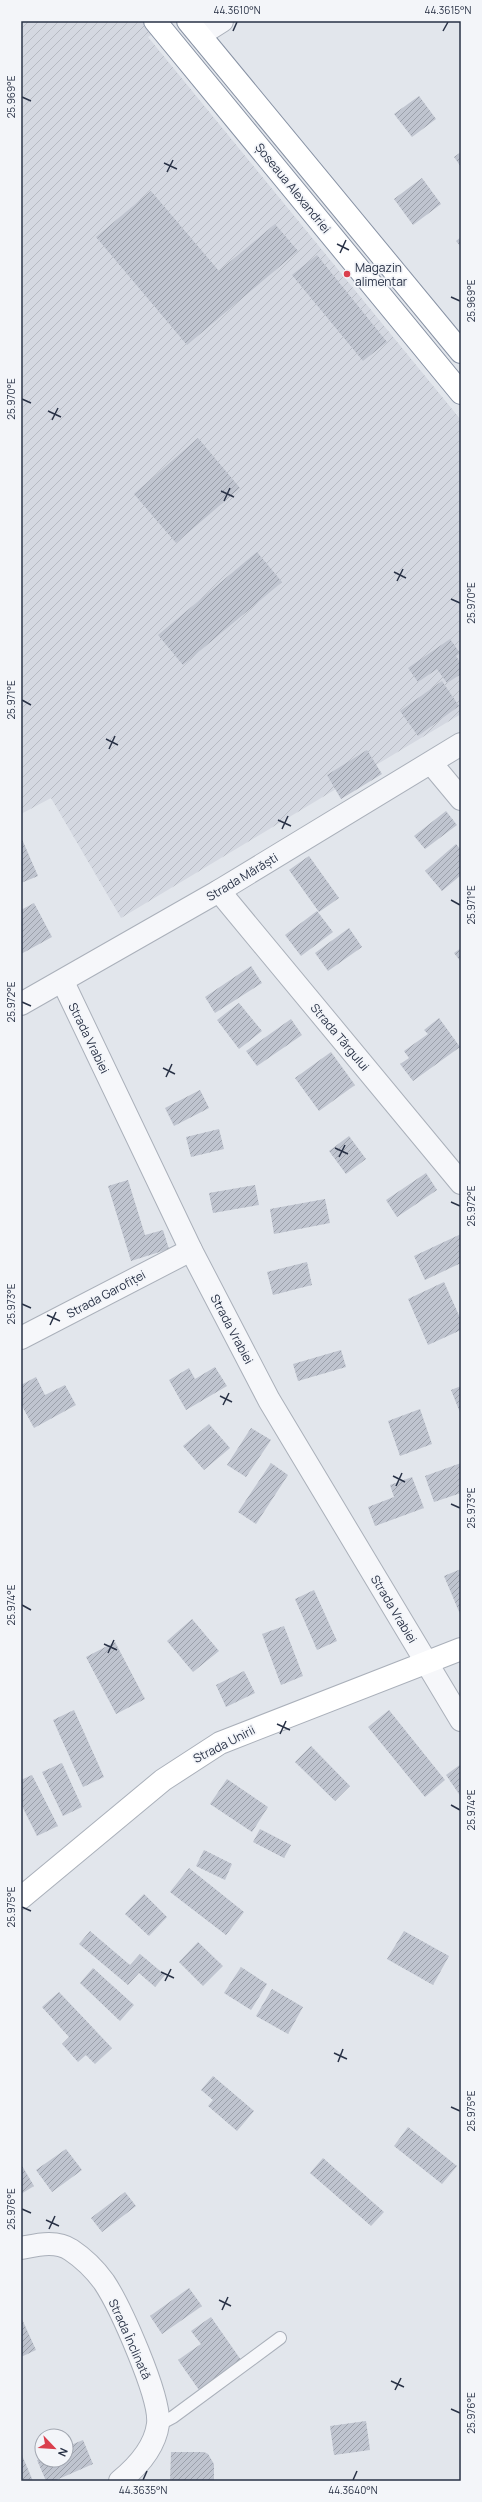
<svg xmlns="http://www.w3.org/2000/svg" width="482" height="2502" font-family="Manrope,sans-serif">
<defs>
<pattern id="industrial-furrows" width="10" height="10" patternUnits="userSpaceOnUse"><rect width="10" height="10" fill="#d4d8e1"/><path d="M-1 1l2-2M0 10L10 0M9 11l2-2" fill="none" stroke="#b6bac2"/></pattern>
<pattern id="building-hatch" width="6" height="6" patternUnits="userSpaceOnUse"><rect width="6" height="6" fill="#bfc4cf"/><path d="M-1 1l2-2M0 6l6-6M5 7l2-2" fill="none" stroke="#9ba0aa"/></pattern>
</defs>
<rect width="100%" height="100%" fill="#e2e6ec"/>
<!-- industrial -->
<polygon fill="url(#industrial-furrows)" points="21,21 174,21 148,37 461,420 461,714 121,918 51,798 21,814"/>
<!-- building -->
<g fill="url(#building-hatch)">
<polygon points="419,96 436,119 412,137 394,114"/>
<polygon points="461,152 461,167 454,157"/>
<polygon points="422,178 441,204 413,225 394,199"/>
<polygon points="151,191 219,271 275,224 298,251 187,345 96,237"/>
<polygon points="461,237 461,247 456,241"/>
<polygon points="317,255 387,342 363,361 292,275"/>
<polygon points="198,438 240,488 176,543 134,494"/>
<polygon points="257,552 282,582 183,665 158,635"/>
<polygon points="450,639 460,653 456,656 461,664 461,674 447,683 437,669 418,682 408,668"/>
<polygon points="442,681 459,706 418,736 400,711"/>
<polygon points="367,750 382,774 341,799 327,775"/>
<polygon points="446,811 457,825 425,849 414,836"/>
<polygon points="21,837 38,876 21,883"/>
<polygon points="456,844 461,850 461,875 442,891 425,871"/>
<polygon points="309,856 339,898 319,912 289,870"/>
<polygon points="34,903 52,937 21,954 21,910"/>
<polygon points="317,911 333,932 301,956 285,935"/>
<polygon points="349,928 362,947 328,971 315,953"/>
<polygon points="461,948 461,962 454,953"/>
<polygon points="251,966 262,983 215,1013 205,997"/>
<polygon points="239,1003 262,1031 239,1049 217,1020"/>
<polygon points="439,1018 460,1047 413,1081 400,1064 409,1058 404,1051 428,1034 424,1030"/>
<polygon points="291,1019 302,1035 257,1066 246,1051"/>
<polygon points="331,1052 355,1085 319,1111 295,1078"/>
<polygon points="200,1090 209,1108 174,1126 165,1108"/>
<polygon points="219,1129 224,1149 191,1157 186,1137"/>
<polygon points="349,1136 366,1159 346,1174 329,1151"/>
<polygon points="426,1173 437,1190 397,1217 386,1200"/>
<polygon points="128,1180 145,1235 163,1230 169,1249 131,1261 108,1186"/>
<polygon points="255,1185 259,1205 213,1213 209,1193"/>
<polygon points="325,1199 330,1223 274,1234 270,1209"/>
<polygon points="461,1234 461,1263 425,1280 414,1256"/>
<polygon points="307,1262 312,1285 273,1295 267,1272"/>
<polygon points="444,1282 461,1320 461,1330 428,1345 408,1299"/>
<polygon points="341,1350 346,1367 298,1381 293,1364"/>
<polygon points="215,1367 227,1386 186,1410 169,1380 189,1368 195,1379"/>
<polygon points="36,1377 45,1395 65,1385 76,1405 34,1428 21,1404 21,1385"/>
<polygon points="461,1386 461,1415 451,1390"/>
<polygon points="420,1409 432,1444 400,1456 388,1421"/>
<polygon points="209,1424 230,1448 204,1470 183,1446"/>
<polygon points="251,1428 271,1440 246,1477 227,1465"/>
<polygon points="271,1463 288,1475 256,1524 238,1512"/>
<polygon points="461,1463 461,1493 434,1502 425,1476"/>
<polygon points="412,1477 424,1508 375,1526 368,1507 394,1497 390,1485"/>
<polygon points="461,1569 461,1613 460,1614 444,1576"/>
<polygon points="314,1590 337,1641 317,1650 295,1599"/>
<polygon points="192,1619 219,1651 193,1672 167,1641"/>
<polygon points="284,1626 303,1676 281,1685 262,1634"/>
<polygon points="115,1642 145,1699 116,1714 86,1657"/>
<polygon points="244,1671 255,1693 226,1707 216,1685"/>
<polygon points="74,1710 104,1777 83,1787 53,1720"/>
<polygon points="389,1710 445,1780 425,1797 368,1727"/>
<polygon points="311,1746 350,1786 335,1801 295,1762"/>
<polygon points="62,1763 82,1807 63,1816 42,1772"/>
<polygon points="461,1764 461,1797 446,1775"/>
<polygon points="32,1775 58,1826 37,1836 21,1804 21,1780"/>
<polygon points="227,1779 268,1807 252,1832 210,1804"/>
<polygon points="260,1829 291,1845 284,1858 253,1842"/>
<polygon points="204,1850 232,1864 225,1880 196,1866"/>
<polygon points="189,1868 244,1912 226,1935 170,1892"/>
<polygon points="144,1894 167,1917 149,1936 125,1914"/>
<polygon points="90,1931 130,1965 140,1954 165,1975 155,1987 139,1973 128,1985 79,1944"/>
<polygon points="404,1931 449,1956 433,1985 387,1959"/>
<polygon points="198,1942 223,1966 203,1986 179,1962"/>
<polygon points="241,1967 267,1984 251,2010 224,1993"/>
<polygon points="93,1968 134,2005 120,2021 80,1983"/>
<polygon points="272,1989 303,2007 288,2034 256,2016"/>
<polygon points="59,1992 112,2048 95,2064 86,2055 78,2062 62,2044 69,2037 42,2007"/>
<polygon points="213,2076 254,2111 237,2131 208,2106 213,2100 201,2090"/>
<polygon points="408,2127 457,2166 442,2184 394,2146"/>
<polygon points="66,2149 82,2170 52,2192 36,2170"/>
<polygon points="323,2158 384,2212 371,2226 310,2173"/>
<polygon points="21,2164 34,2186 21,2194"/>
<polygon points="125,2192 136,2206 102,2232 91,2218"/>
<polygon points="189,2288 202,2306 162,2334 150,2316"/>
<polygon points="21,2317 36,2350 21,2357"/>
<polygon points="211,2317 241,2360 199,2390 178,2360 201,2344 191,2331"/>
<polygon points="366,2421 370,2450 334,2455 330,2426"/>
<polygon points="83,2440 93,2464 54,2481 46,2481 37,2460 42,2458 42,2460 66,2460 66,2447"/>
<polygon points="171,2452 204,2452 208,2454 214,2464 214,2481 170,2481"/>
<polygon points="21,2453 33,2481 21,2481"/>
</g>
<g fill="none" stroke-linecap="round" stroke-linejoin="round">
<!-- service casing -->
<g stroke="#aab0ba" stroke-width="14">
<polyline id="service" points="158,2425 173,2417 280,2338"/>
</g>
<!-- minor casing -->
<g stroke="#aab0ba" stroke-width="24">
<g id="minor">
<polyline points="200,35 222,21"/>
<polyline points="431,763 461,799"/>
<polyline points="219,891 461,1183"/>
<polyline points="63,982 191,1250 269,1400 461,1720"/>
<polyline points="21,1004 219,891 461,744"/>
<polyline points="21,1338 191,1250"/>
<path d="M 21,2248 C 37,2245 56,2240 71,2250 C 83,2258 96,2271 104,2282 C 120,2306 161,2397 158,2424 C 155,2447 137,2467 120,2481"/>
</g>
</g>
<!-- secondary casing -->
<g stroke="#aab0ba" stroke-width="24">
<polyline id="secondary" points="21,1898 163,1780 220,1743 461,1649"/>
</g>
<!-- trunk casing -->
<g stroke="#8892a4" stroke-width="24">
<g id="trunk">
<polyline points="155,21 461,393"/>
<polyline points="188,21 461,352"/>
</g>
</g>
<!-- service -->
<use href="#service" stroke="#f6f7fa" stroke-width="12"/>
<!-- minor -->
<use href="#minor" stroke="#f6f7fa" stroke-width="22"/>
<!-- secondary -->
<use href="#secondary" stroke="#fff" stroke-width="22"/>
<!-- trunk -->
<use href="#trunk" stroke="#fff" stroke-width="22"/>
</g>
<!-- ticks -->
<path fill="none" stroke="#293246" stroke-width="1.5" d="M 233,31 L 237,22M 443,31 L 448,22M 22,97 L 31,101M 164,163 L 177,169M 167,172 L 173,160M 337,244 L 349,250M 340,253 L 346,240M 451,297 L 460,301M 22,399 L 31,403M 48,411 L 61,417M 52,420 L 58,408M 221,491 L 234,497M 224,501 L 230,488M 394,572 L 406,578M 397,581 L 403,569M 451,599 L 460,603M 22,700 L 31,705M 106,739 L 118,745M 109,749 L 115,736M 278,820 L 291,826M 282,829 L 288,816M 451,900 L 460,905M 22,1002 L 31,1006M 163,1068 L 175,1074M 166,1077 L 172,1064M 335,1148 L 348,1154M 339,1157 L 345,1145M 451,1202 L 460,1206M 22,1304 L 31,1308M 47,1315 L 60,1321M 50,1325 L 56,1312M 220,1396 L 232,1402M 223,1405 L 229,1393M 393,1476 L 405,1482M 396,1486 L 402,1473M 451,1504 L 460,1508M 22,1605 L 31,1610M 104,1644 L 117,1650M 108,1653 L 114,1640M 277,1724 L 290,1730M 280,1734 L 286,1721M 451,1805 L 460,1810M 22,1907 L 31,1911M 161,1972 L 174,1978M 165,1981 L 171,1969M 334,2053 L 347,2059M 338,2062 L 343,2049M 451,2107 L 460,2111M 22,2209 L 31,2213M 46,2220 L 59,2226M 49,2229 L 55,2216M 219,2300 L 231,2306M 222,2310 L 228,2297M 391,2381 L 404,2387M 395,2390 L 401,2378M 451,2409 L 460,2413M 143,2480 L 147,2471M 353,2480 L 357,2471"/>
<!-- markers -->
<circle fill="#da3f4d" stroke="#f3f5f9" stroke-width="1.5" cx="347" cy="274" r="4"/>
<g text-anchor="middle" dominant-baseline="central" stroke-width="3.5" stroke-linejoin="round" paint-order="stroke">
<!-- street labels -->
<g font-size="12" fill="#293246" stroke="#f3f5f9">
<text transform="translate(293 188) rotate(51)">Șoseaua Alexandriei</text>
<text transform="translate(242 877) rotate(-31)">Strada Mărăști</text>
<text transform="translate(340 1037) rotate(50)">Strada Târgului</text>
<text transform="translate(89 1038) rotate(64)">Strada Vrabiei</text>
<text transform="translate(106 1294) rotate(-28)">Strada Garofiței</text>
<text transform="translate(232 1329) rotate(62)">Strada Vrabiei</text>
<text transform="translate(394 1609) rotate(59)">Strada Vrabiei</text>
<text transform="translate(224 1744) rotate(-27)">Strada Unirii</text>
<text transform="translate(130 2339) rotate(66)">Strada Înclinată</text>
</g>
<!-- poi labels -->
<g font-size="12" fill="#293246" stroke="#f3f5f9" text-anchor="start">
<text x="355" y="267">Magazin<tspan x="355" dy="14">alimentar</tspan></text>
</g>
</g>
<!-- border -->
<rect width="482" height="2502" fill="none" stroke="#f3f5f9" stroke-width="44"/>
<!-- north arrow -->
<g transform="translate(54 2448) rotate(115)"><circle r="19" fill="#f3f5f9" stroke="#a2a7b1"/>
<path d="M0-3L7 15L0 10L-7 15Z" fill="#da3f4d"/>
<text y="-6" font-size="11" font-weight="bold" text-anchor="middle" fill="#293246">N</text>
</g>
<rect x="22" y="22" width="438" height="2458" fill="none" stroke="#293246" stroke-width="1.5"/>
<g font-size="10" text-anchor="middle" fill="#293246">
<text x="237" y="14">44.3610°N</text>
<text x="448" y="14">44.3615°N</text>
<text transform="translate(11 97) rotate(-90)" y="4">25.969°E</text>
<text transform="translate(471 301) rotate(-90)" y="4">25.969°E</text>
<text transform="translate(11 399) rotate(-90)" y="4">25.970°E</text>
<text transform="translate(471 603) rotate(-90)" y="4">25.970°E</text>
<text transform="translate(11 700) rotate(-90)" y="4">25.971°E</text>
<text transform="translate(471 905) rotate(-90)" y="4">25.971°E</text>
<text transform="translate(11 1002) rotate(-90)" y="4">25.972°E</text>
<text transform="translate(471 1206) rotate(-90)" y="4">25.972°E</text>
<text transform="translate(11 1304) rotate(-90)" y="4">25.973°E</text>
<text transform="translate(471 1508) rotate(-90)" y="4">25.973°E</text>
<text transform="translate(11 1605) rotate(-90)" y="4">25.974°E</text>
<text transform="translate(471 1810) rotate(-90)" y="4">25.974°E</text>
<text transform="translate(11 1907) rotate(-90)" y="4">25.975°E</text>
<text transform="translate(471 2111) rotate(-90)" y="4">25.975°E</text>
<text transform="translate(11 2209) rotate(-90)" y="4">25.976°E</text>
<text transform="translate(471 2413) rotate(-90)" y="4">25.976°E</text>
<text x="143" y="2494">44.3635°N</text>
<text x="353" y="2494">44.3640°N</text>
</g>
</svg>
